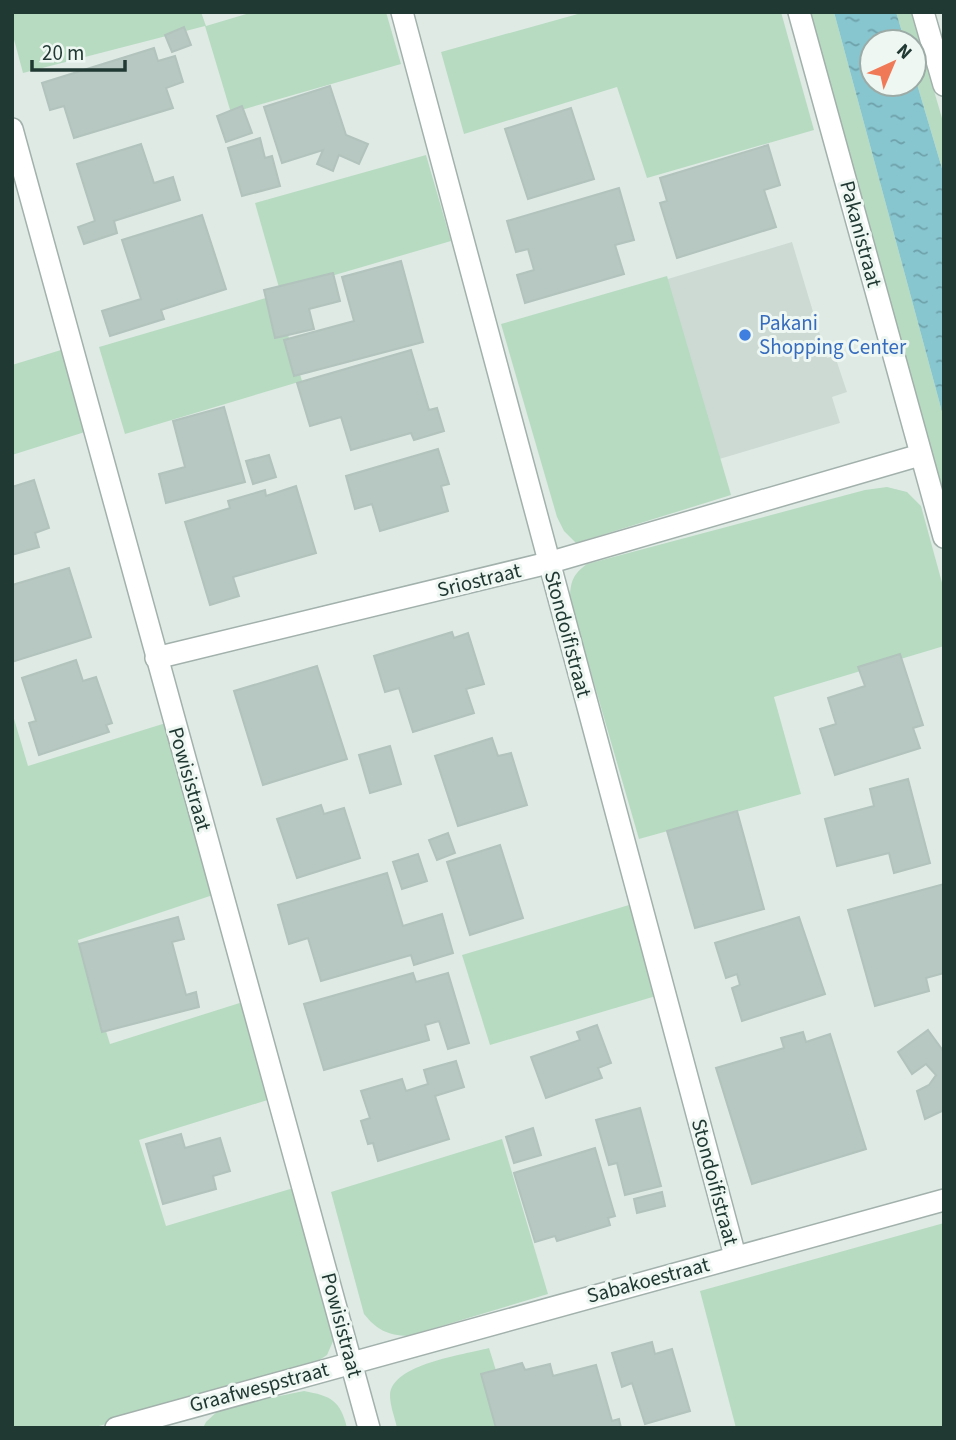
<svg xmlns="http://www.w3.org/2000/svg" width="956" height="1440" font-family="'Source Sans 3',sans-serif">
<defs>
<pattern id="water-ripples" width="26" height="14" patternUnits="userSpaceOnUse" patternTransform="scale(1.75)"><rect width="26" height="14" fill="#87c5cf"/><path d="M2 4q2-2 4 0t4 0M15 11q2-2 4 0t4 0" fill="none" stroke="#6ea1a9"/></pattern>
</defs>
<rect width="100%" height="100%" fill="#dfeae5"/>
<!-- built -->
<polygon fill="#cddad4" points="792,242 827,358 835,356 847,392 832,397 840,423 716,460 661,281"/>
<!-- grass -->
<g fill="#b7dbc1">
<polygon points="12,12 201,12 206,26 253,12 386,12 401,64 231,113 205,26 23,73 12,32"/>
<polygon points="585,12 781,12 814,130 647,178 617,87 464,134 441,52"/>
<polygon points="808,12 834,12 944,419 944,506"/>
<polygon points="896,12 911,12 944,125 944,175 914,74 914,42 905,42"/>
<polygon points="426,155 451,241 280,291 255,203"/>
<polygon points="667,276 731,495 576,543 564,531 557,517 501,324"/>
<polygon points="276,295 302,381 125,434 99,347"/>
<polygon points="61,350 88,431 12,455 12,365"/>
<path d="M 887,487 L 907,492 L 921,506 L 944,590 L 944,646 L 774,697 L 801,794 L 639,839 L 570,600 C 570,582 573,574 587,564 L 865,490 Z"/>
<polygon points="12,712 28,766 169,722 219,893 78,940 110,1044 246,1001 274,1098 139,1140 166,1226 297,1187 334,1339 327,1355 315,1363 92,1428 12,1428"/>
<polygon points="629,905 656,996 490,1045 462,955"/>
<path d="M 502,1139 L 548,1294 L 408,1336 C 387,1335 377,1330 364,1314 L 331,1192 Z"/>
<polygon points="944,1223 944,1428 736,1428 700,1291"/>
<path d="M 489,1348 L 514,1428 L 397,1428 C 395,1418 390,1406 390,1395 C 392,1364 463,1355 489,1348 Z"/>
<path d="M 304,1391 C 331,1396 340,1400 347,1428 L 203,1428 L 206,1422 L 221,1408 Z"/>
</g>
<!-- water -->
<polygon fill="url(#water-ripples)" points="834,12 896,12 905,42 872,42 872,84 914,84 914,74 941,165 944,175 944,419"/>
<!-- building -->
<g fill="#b7c7c1" stroke="#b1c3bc" stroke-width="2">
<polygon points="184,27 191,45 172,52 165,35"/>
<polygon points="154,48 158,61 175,56 183,82 166,88 173,108 74,138 64,106 50,110 42,83"/>
<polygon points="330,86 346,135 368,144 359,164 339,155 333,171 317,164 323,150 282,163 264,107"/>
<polygon points="242,106 252,133 226,142 217,116"/>
<polygon points="571,108 594,179 528,199 505,129"/>
<polygon points="260,138 265,158 272,156 280,186 242,196 228,148"/>
<polygon points="141,144 154,183 173,177 180,200 114,221 117,233 84,244 78,227 95,221 77,164"/>
<polygon points="768,145 780,185 764,190 776,227 677,258 660,203 667,201 660,178"/>
<polygon points="619,188 634,240 615,245 624,274 525,303 517,275 534,270 528,249 516,252 507,221"/>
<polygon points="202,215 226,289 161,310 164,319 110,336 102,311 141,299 122,240"/>
<polygon points="401,261 423,342 294,376 284,340 354,321 342,277"/>
<polygon points="333,273 340,301 309,309 314,329 275,338 264,290"/>
<polygon points="411,350 429,410 437,408 444,431 414,440 411,433 351,450 341,417 310,426 297,383"/>
<polygon points="224,407 245,482 166,503 159,474 185,467 173,421"/>
<polygon points="438,449 449,484 441,486 448,511 380,531 372,504 355,509 346,476"/>
<polygon points="269,455 276,477 253,484 246,461"/>
<polygon points="34,480 49,528 35,533 39,547 12,555 12,487"/>
<polygon points="296,486 316,553 233,577 239,596 210,605 185,522 230,508 228,501 265,490 266,496"/>
<polygon points="69,568 91,637 12,662 12,585"/>
<polygon points="452,632 454,638 468,633 484,684 466,689 474,713 413,732 399,688 385,692 374,656"/>
<polygon points="900,654 923,725 913,728 920,748 835,775 820,729 836,724 828,698 865,686 858,667"/>
<polygon points="76,660 83,681 96,677 112,723 106,725 109,732 39,755 29,723 36,721 22,678"/>
<polygon points="317,666 347,759 263,785 234,691"/>
<polygon points="492,738 498,756 511,753 527,805 458,826 435,756"/>
<polygon points="390,746 401,784 370,793 359,755"/>
<polygon points="908,779 930,863 894,873 889,853 837,866 825,819 874,806 870,789"/>
<polygon points="321,805 324,814 344,808 360,858 297,878 277,819"/>
<polygon points="737,811 764,909 695,928 667,831"/>
<polygon points="448,833 455,853 437,860 429,840"/>
<polygon points="500,845 523,918 470,935 447,862"/>
<polygon points="418,854 427,881 402,889 393,862"/>
<polygon points="387,873 403,926 442,914 453,953 414,965 411,955 321,981 308,938 289,944 278,905"/>
<polygon points="944,884 944,973 926,978 929,991 875,1006 848,910"/>
<polygon points="178,917 184,939 172,942 186,995 196,992 199,1007 102,1032 79,944"/>
<polygon points="799,917 825,994 742,1021 732,988 740,985 737,974 726,978 715,943"/>
<polygon points="413,973 416,982 448,973 469,1043 448,1049 439,1021 425,1025 429,1040 324,1070 304,1004"/>
<polygon points="597,1025 611,1063 598,1068 602,1078 546,1098 531,1057 580,1040 577,1032"/>
<polygon points="928,1030 944,1052 944,1110 925,1119 917,1091 929,1085 936,1075 926,1064 912,1074 898,1052"/>
<polygon points="803,1032 806,1042 830,1034 866,1149 752,1184 716,1068 784,1048 781,1038"/>
<polygon points="456,1061 464,1087 435,1096 449,1139 378,1161 373,1143 368,1144 361,1121 370,1118 361,1091 402,1079 406,1091 428,1084 424,1070"/>
<polygon points="640,1108 661,1186 625,1195 617,1163 609,1165 596,1120"/>
<polygon points="533,1128 541,1155 514,1163 506,1137"/>
<polygon points="181,1134 185,1148 220,1138 230,1171 213,1176 216,1189 163,1204 146,1144"/>
<polygon points="595,1148 615,1216 608,1218 610,1225 557,1241 555,1236 535,1242 514,1173"/>
<polygon points="662,1192 665,1206 637,1213 634,1199"/>
<polygon points="652,1342 655,1354 672,1349 690,1411 645,1424 632,1383 622,1387 612,1353"/>
<polygon points="522,1363 525,1370 550,1364 553,1376 596,1365 612,1421 619,1419 621,1428 496,1428 481,1374"/>
</g>
<g fill="none" stroke-linecap="round" stroke-linejoin="round">
<!-- minor casing -->
<g stroke="#a2b1ac" stroke-width="24">
<g id="minor">
<polyline points="402,12 735,1256"/>
<polyline points="799,12 944,537"/>
<polyline points="923,12 944,85"/>
<polyline points="156,658 548,563 920,455"/>
<polyline points="116,1428 944,1200"/>
</g>
</g>
<!-- tertiary casing -->
<g stroke="#a2b1ac" stroke-width="24">
<polyline id="tertiary" points="12,129 369,1428"/>
</g>
<!-- minor -->
<use href="#minor" stroke="#fff" stroke-width="21"/>
<!-- tertiary -->
<use href="#tertiary" stroke="#fff" stroke-width="21"/>
</g>
<!-- markers -->
<circle fill="#3f7fe0" stroke="#eff7f3" stroke-width="2.5" cx="745" cy="335" r="7"/>
<g text-anchor="middle" dominant-baseline="central" stroke-width="6" stroke-linejoin="round" paint-order="stroke">
<!-- street labels -->
<g font-size="21" fill="#203932" stroke="#eff7f3">
<text transform="translate(861 234) rotate(75)">Pakanistraat</text>
<text transform="translate(479 580) rotate(-14)">Sriostraat</text>
<text transform="translate(568 634) rotate(75)">Stondoifistraat</text>
<text transform="translate(190 779) rotate(74)">Powisistraat</text>
<text transform="translate(715 1182) rotate(75)">Stondoifistraat</text>
<text transform="translate(648 1280) rotate(-15)">Sabakoestraat</text>
<text transform="translate(342 1325) rotate(75)">Powisistraat</text>
<text transform="translate(259 1387) rotate(-15)">Graafwespstraat</text>
</g>
<!-- shop labels -->
<g font-size="21" fill="#366cbe" stroke="#eff7f3" text-anchor="start">
<text x="759" y="323">Pakani<tspan x="759" dy="24">Shopping Center</tspan></text>
</g>
</g>
<!-- border -->
<rect width="956" height="1440" fill="none" stroke="#203932" stroke-width="28"/>
<!-- north arrow -->
<g transform="translate(893 63) rotate(44)"><circle r="33" fill="#eff7f3" stroke="#9caba6" stroke-width="2"/>
<path d="M0-5L12 26L0 18L-12 26Z" fill="#f07a57"/>
<text y="-10" font-size="19" font-weight="bold" text-anchor="middle" fill="#203932">N</text>
</g>
<!-- scale -->
<path d="M32 60v10h93v-10" fill="none" stroke="#203932" stroke-width="3.5"/>
<text x="42" y="60" font-size="21" fill="#203932" stroke="#eff7f3" stroke-width="5" paint-order="stroke">20 m</text>
</svg>
